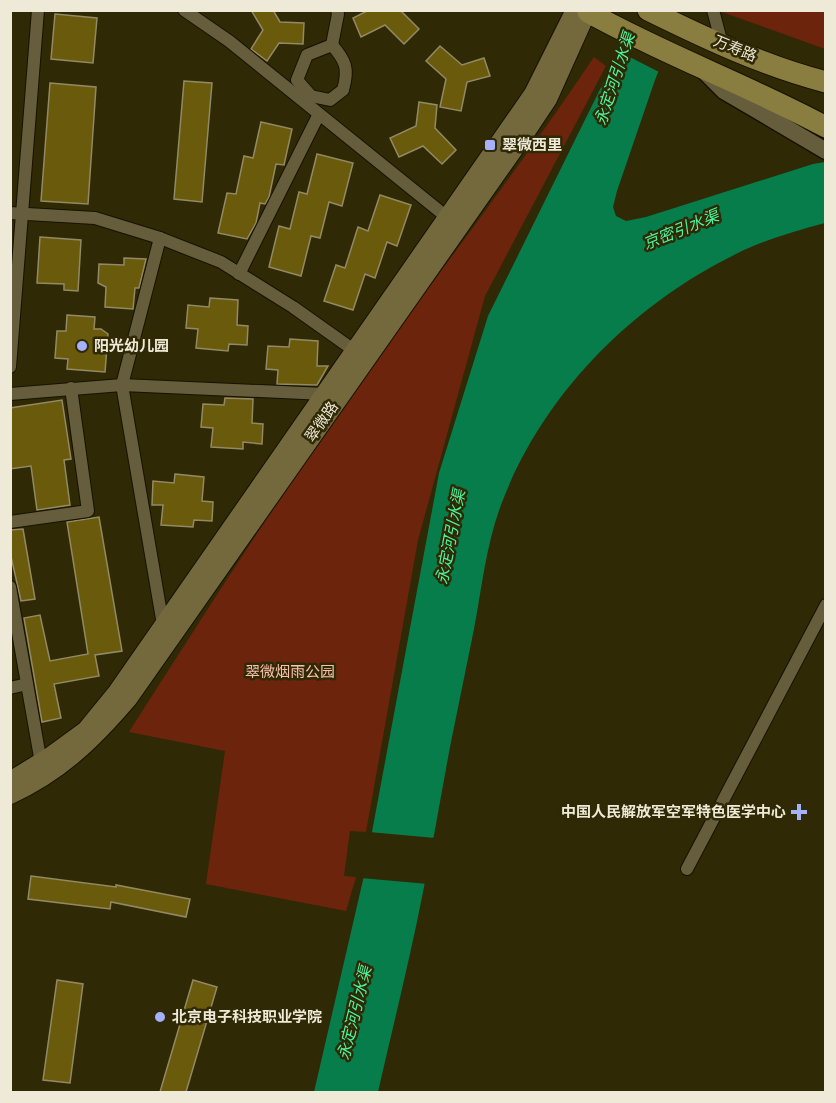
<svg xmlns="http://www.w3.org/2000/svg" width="836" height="1103" font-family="'Source Sans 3','Noto Sans SC',sans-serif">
<rect width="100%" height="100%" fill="#302906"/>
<!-- green -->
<g fill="#6c240d">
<polygon points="721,11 825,11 825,49 722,12"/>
<path d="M 594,57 L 606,66 L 485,296 L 418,540 L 366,832 L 350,831 L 344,876 L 356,877 L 346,911 L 206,884 L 225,751 L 129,732 C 203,616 277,500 356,388 C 435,277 518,170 594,57 Z"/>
</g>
<!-- water -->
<path fill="#067d4b" d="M 635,11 L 682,11 L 655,80 L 617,191 L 613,207 L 616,216 L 626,221 L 646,217 L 813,164 L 825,162 L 825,223 C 795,231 764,240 736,254 C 632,305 542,395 501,505 C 486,545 482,587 474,629 C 466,668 458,708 450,747 C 441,795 433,844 423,892 C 410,959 393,1026 378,1092 L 314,1092 L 363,880 L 439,473 L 488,316 L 615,59 Z"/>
<!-- pier -->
<g fill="#302906">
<polygon points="632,10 685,10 661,73 616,50"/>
<polygon points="369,832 435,838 428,884 361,878"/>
</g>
<!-- building -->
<g fill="#6a5a0c" stroke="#928965" stroke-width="1.5">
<polygon points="251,10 273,10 280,22 304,23 303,44 279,43 267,61 251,49 263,30"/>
<polygon points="369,10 400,10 419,29 404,44 385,25 361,37 353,18"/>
<polygon points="55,14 97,18 93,63 51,59"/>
<polygon points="440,46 462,65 484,58 490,76 467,82 461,111 440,107 446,79 426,61"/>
<polygon points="184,81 212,83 202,202 174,199"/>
<polygon points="50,83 96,87 88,204 41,201"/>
<polygon points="419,102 437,105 435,128 456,150 442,164 423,146 399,157 390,138 416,126"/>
<polygon points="261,122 292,129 284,165 276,164 269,197 265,204 260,203 256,223 247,239 218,233 227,193 236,194 244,156 253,158"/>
<polygon points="317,154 353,163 342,206 329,202 320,238 311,236 301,276 269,267 279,226 290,229 299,192 307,194"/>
<polygon points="380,195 411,205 397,246 387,242 375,278 365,274 353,310 324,301 336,265 345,268 358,227 368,231"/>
<polygon points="40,237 81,240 78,291 64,290 64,284 37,283"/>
<polygon points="124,258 146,259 139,288 135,288 133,309 105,307 106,287 98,283 99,264 124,265"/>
<polygon points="210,298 238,300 237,325 248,326 247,345 229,344 228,351 196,348 198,329 186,328 188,305 209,307"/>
<polygon points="67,315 95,317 94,329 101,329 108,334 105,372 67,369 68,359 55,358 57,331 66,331"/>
<polygon points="290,339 318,341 317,366 328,366 317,385 277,384 278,370 266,369 268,346 289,347"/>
<polygon points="225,398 253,399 252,423 263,424 262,444 243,442 243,449 211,447 213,428 201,427 203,404 224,405"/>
<polygon points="62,400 71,459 64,460 70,505 37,510 31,466 10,469 10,408"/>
<polygon points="175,474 204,477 202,501 213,502 212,521 194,520 193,527 161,525 163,505 152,505 153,481 174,483"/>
<polygon points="99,517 122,651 95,655 99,676 54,684 61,718 42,722 24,618 40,615 50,661 88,654 67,522"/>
<polygon points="23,529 35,599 21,601 10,552 10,530"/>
<polygon points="31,876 116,887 116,885 190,899 186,917 111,902 110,909 28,899"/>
<polygon points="57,980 83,984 70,1083 43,1080"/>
<polygon points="193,980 217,987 186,1092 160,1092"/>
</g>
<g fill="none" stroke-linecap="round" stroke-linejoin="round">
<!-- minor casing -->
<g stroke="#171200" stroke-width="14">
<g id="minor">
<polyline points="184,10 229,41 448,218"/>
<polyline points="713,10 722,44"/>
<path d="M 332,45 C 346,61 349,69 343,90 L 330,100 L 311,96 L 297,80 L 307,55 Z"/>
<polyline points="332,45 338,14 337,10"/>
<polyline points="10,213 95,218 160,238 221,262 293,307 355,351"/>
<polyline points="160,238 122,385 163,625"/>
<polyline points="239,274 319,114"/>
<polyline points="10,367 38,10"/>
<polyline points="10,394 122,385 325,394"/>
<polyline points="10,522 88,511 71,388"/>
<polyline points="10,587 41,763"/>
<polyline points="10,688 27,684"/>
<polyline points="687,869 826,605"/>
</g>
</g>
<!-- tertiary casing -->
<g stroke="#171200" stroke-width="19">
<polyline id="tertiary" points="704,71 724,91 826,151"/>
</g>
<!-- secondary casing -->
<g stroke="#171200" stroke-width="20">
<g id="secondary">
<polyline points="10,781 49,757 86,730 117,692 533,94 575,10"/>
<path d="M 10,795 C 60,772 93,740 128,699 L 524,135 L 548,99 L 588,10"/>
</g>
</g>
<!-- trunk casing -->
<g stroke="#171200" stroke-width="23">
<g id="trunk">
<path d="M 648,10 C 705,38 764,66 826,82"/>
<path d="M 588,12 C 665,55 748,85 826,127"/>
</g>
</g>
<!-- minor -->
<use href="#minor" stroke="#655d3b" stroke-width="12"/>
<!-- tertiary -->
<use href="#tertiary" stroke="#655d3b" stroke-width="16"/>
<!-- secondary -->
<use href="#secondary" stroke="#73693d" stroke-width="18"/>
<!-- trunk -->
<use href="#trunk" stroke="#8a7d40" stroke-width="21"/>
</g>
<!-- markers -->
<g fill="#a6b1fc" stroke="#302906" stroke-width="2">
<rect x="484" y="139" width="12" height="12" rx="3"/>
<circle cx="82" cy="346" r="6"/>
<path d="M796 803h6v6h6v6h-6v6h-6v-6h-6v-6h6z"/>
<circle cx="160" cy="1017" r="6"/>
</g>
<g text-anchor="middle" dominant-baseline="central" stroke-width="5" stroke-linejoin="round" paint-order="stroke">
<!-- street labels -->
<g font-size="15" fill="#eeead7" stroke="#302906">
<text transform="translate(735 49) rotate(22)">万寿路</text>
<text transform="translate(322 422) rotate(-55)">翠微路</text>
</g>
<!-- poi labels -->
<g font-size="15" font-weight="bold" fill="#eeead7" stroke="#302906" text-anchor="start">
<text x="502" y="145">翠微西里</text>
<text x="94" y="346">阳光幼儿园</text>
<text x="786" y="812" text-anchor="end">中国人民解放军空军特色医学中心</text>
<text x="172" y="1017">北京电子科技职业学院</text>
</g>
<!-- park labels -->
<g font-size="15" fill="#fcc0af" stroke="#302906">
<text x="290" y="672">翠微烟雨公园</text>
</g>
<!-- water labels -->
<g font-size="16" font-style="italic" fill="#4af6a1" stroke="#302906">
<text transform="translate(615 79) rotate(-72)">永定河引水渠</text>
<text transform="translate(681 230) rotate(-22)">京密引水渠</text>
<text transform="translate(451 537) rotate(-79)">永定河引水渠</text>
<text transform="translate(355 1013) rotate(-76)">永定河引水渠</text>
</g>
</g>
<!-- border -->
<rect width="836" height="1103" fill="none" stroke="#eeead7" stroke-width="24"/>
</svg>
